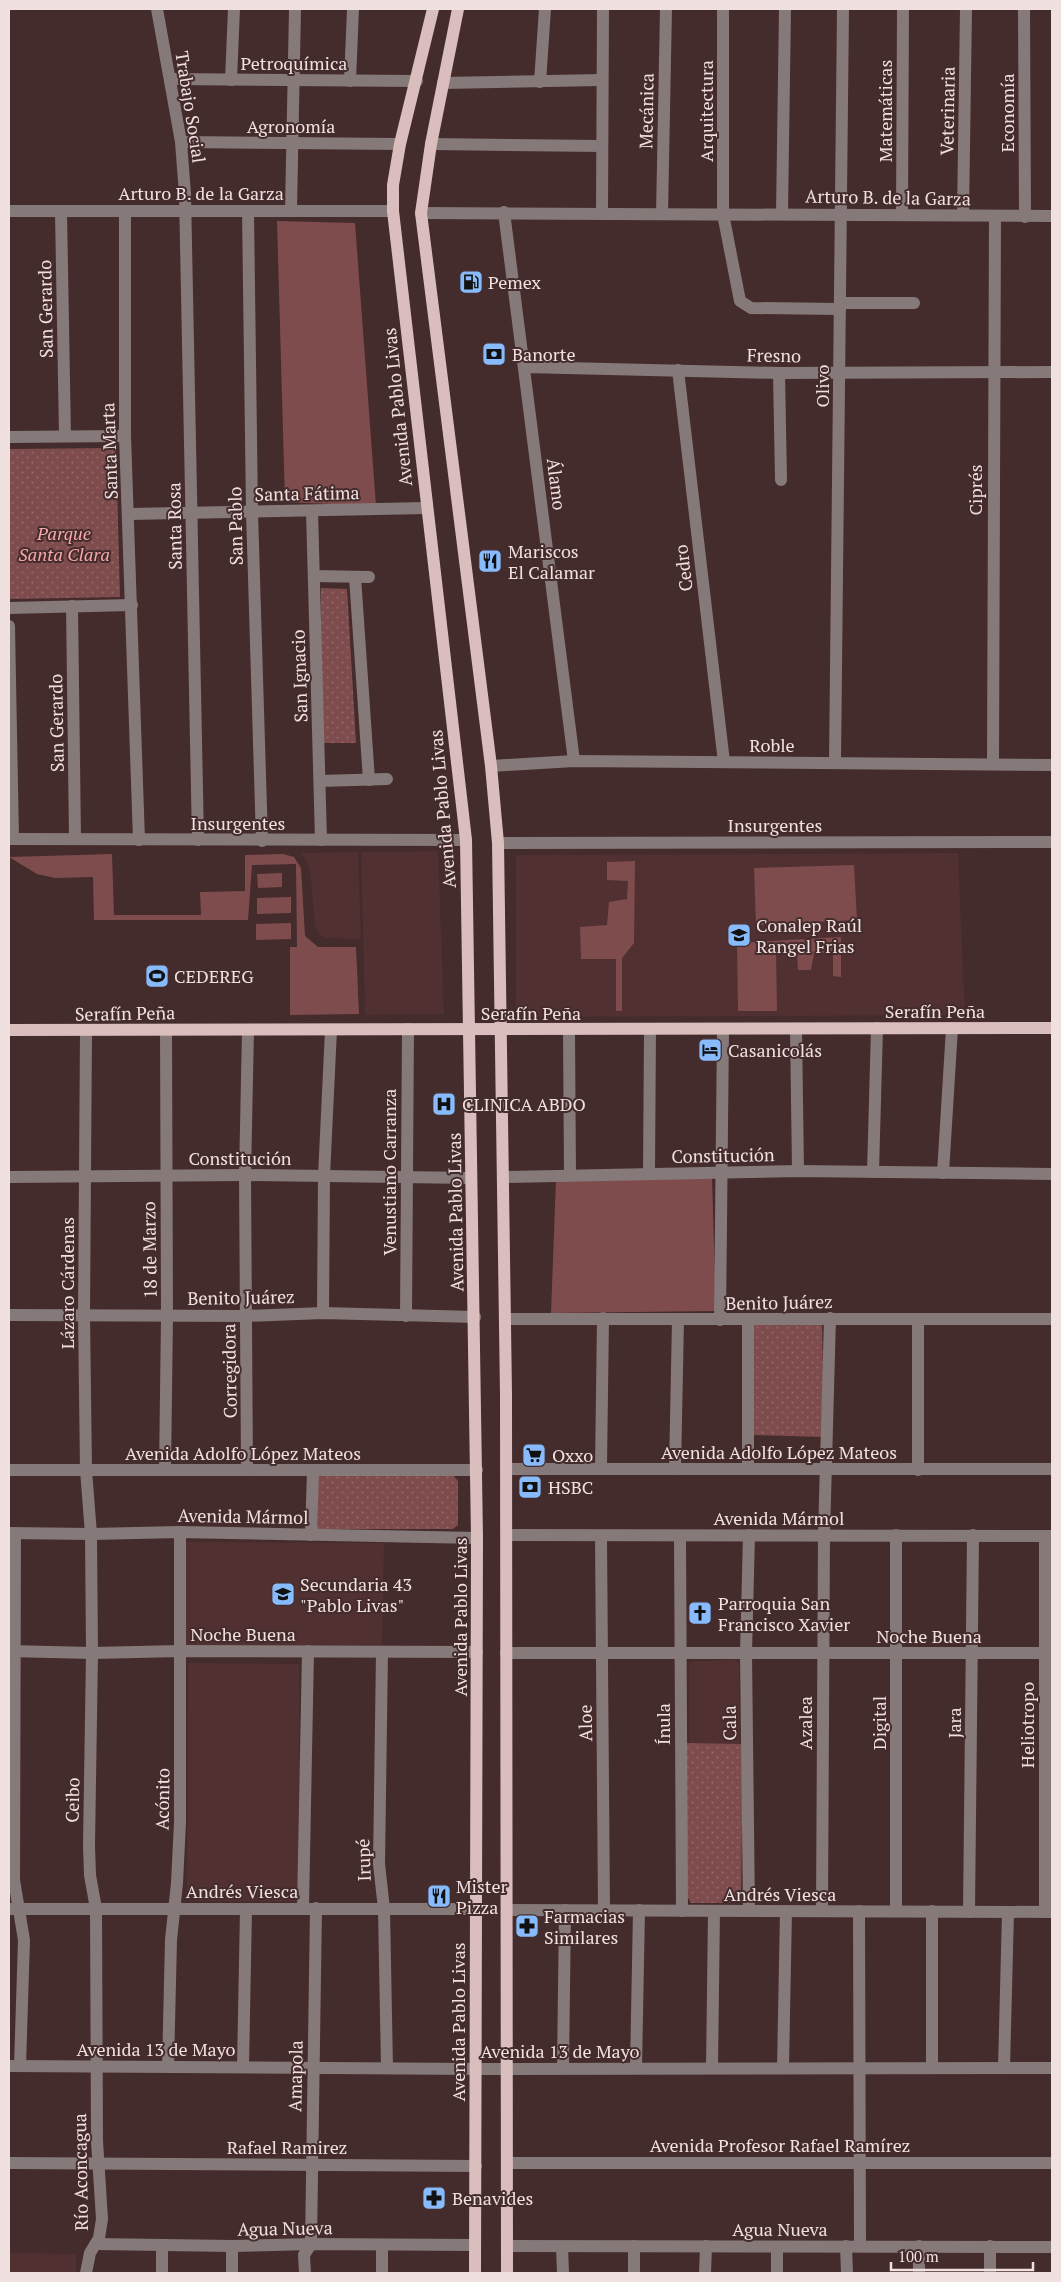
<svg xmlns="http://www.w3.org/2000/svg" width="1061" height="2282" font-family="'PT Serif',serif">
<defs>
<pattern id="park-dots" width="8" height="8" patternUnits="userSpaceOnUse" patternTransform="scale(1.25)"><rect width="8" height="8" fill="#7f4c4d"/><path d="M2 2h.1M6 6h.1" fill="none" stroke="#926666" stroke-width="1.8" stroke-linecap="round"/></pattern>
</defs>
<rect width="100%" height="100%" fill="#442b2c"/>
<!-- built -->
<g fill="#513031">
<polygon points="438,851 444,1014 365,1015 361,852"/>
<polygon points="358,852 361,939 326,938 320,935 315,927 310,869 305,858 300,853"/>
<polygon points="958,853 965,1015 516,1017 516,855"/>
<polygon points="182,1542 384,1543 382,1645 183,1647"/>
<polygon points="735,1660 739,1664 740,1744 689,1743 689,1664 692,1661"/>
<polygon points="188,1663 299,1664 300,1898 294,1902 191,1901 187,1894"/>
<polygon points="9,2253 76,2254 76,2273 9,2273"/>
</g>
<!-- grass -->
<g fill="#7f4c4d">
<polygon points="277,221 355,223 376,506 285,502"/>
<polygon points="112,854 114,915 201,915 200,892 245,891 245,855 283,854 294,857 301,868 305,936 318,947 356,947 359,1014 290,1015 290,947 297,947 296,864 252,865 248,920 94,920 93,877 55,878 37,874 9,857"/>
<polygon points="635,861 634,943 622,958 622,1011 616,1011 616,959 581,959 580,927 607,925 609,902 627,899 628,881 607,880 607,862"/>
<polygon points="854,865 857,920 756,925 754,868"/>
<polygon points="282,873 282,887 258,888 257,874"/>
<polygon points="291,897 291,913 257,914 257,898"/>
<polygon points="291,923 291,939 256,940 256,924"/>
<polygon points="841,937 841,977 833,976 833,953 814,953 811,970 798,970 797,954 776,955 777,1011 738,1011 737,943"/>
<polygon points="712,1178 716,1311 551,1313 556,1180"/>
</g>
<!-- park -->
<g fill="url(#park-dots)">
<polygon points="116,448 120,597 9,599 9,449"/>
<polygon points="321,588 347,589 356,743 321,743"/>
<polygon points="822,1321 824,1437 754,1435 752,1324"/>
<polygon points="453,1475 458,1481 458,1525 453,1529 317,1529 318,1476"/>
<polygon points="686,1743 743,1744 741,1898 738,1903 691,1903 687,1896"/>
</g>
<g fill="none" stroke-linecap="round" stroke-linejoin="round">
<!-- minor -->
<g stroke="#867979" stroke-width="12">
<polyline points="157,9 181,142 185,194 198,840"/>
<polyline points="723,9 723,214 740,301 751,308 840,309"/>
<polyline points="1024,9 1025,217"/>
<polyline points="170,79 417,81"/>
<polyline points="231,80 234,9"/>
<polyline points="350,81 353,9"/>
<polyline points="540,82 545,9"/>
<polyline points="443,83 601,80"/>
<polyline points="181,142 400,144"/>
<polyline points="431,144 602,146"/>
<polyline points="291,210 295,9"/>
<polyline points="9,211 393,211"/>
<polyline points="125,211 125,436 139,840"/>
<polyline points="248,211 252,512 262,841"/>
<polyline points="61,212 65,436"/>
<polyline points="504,212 574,761"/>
<polyline points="421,213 1052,216"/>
<polyline points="602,213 603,9"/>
<polyline points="782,213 785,9"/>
<polyline points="662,214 666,9"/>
<polyline points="902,214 903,9"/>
<polyline points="963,215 966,9"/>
<polyline points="840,303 914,303"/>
<polyline points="524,367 779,373 1052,372"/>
<polyline points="678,370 724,762"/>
<polyline points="779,373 781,480"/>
<polyline points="9,437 125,436"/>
<polyline points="312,511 321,840"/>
<polyline points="129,514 426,508"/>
<polyline points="314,576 369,577"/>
<polyline points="355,577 369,780"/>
<polyline points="72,606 75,839"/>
<polyline points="9,608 132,605"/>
<polyline points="9,626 13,839"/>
<polyline points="835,763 843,9"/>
<polyline points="993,764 995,216"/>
<polyline points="491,766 574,761 1052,765"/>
<polyline points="320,781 387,779"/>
<polyline points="9,839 466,840"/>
<polyline points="498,843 1052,842"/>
<polyline points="796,1029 798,1171"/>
<polyline points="569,1030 570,1175"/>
<polyline points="86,1031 84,1315 86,1470 91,1534 92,1653 89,1846 90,1875 96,1909 97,2141 102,2219 99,2238 90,2253 86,2273"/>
<polyline points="873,1172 877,1028"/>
<polyline points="649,1173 650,1030"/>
<polyline points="943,1173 952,1028"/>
<polyline points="9,1177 245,1175 471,1178"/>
<polyline points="503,1177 798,1171 1052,1174"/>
<polyline points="323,1313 324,1176 331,1030"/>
<polyline points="9,1315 246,1316 323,1313 475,1317"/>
<polyline points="406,1316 408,1029"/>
<polyline points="506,1319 1052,1319"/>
<polyline points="918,1319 918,1470"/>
<polyline points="720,1320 723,1030"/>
<polyline points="601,1468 603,1318"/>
<polyline points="506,1469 1052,1469"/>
<polyline points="675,1469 678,1320"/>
<polyline points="748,1469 748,1319"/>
<polyline points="9,1470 477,1470"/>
<polyline points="165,1470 167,1316 166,1030"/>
<polyline points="247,1470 245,1175 248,1030"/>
<polyline points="9,1533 91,1534 180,1532 477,1538"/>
<polyline points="15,1533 14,1880 24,1940 20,2066"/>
<polyline points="311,1535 313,1471"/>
<polyline points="507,1535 1052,1536"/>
<polyline points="749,1535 746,1653 749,1911"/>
<polyline points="896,1535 896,1911"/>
<polyline points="601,1536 604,1910"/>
<polyline points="1045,1536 1045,1912"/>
<polyline points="680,1537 682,1911"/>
<polyline points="9,1651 92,1653 181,1651 477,1652"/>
<polyline points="382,1652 379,1864 384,1909 387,2068"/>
<polyline points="506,1653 1052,1653"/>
<polyline points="303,1908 308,1651"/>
<polyline points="9,1909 476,1909"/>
<polyline points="507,1910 1052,1912"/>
<polyline points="822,1911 824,1535 830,1318"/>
<polyline points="859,1911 860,2246"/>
<polyline points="969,1912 973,1535"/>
<polyline points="9,2066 476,2069 1052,2068"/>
<polyline points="168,2067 171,1940 177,1883 180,1822 180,1532"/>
<polyline points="243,2067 246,1909"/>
<polyline points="563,2068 565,1910"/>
<polyline points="636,2068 639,1910"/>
<polyline points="712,2068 714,1911"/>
<polyline points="783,2068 786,1911"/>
<polyline points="932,2068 932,1911"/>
<polyline points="1004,2068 1008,1912"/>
<polyline points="9,2163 476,2166"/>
<polyline points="507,2163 1052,2163"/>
<polyline points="96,2244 232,2246 311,2244 475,2245"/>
<polyline points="232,2246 232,2273"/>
<polyline points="507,2246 1052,2247"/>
<polyline points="634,2246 634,2273"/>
<polyline points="846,2246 847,2273"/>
<polyline points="562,2247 563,2273"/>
<polyline points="162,2273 162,2245"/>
<polyline points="305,2273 304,2255 311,2244 316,1908"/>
<polyline points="382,2273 382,2245"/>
<polyline points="705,2273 706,2246"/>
<polyline points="777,2273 777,2247"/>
<polyline points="919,2273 919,2246"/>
<polyline points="990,2273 990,2246"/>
</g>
<!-- major -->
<g stroke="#dabebe" stroke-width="12">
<polyline points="433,9 400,144 393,185 393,211 466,840 477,1538 475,2273"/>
<polyline points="458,9 431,144 421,213 491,766 498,843 506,1394 507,2273"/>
<polyline points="9,1030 1052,1028"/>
</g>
</g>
<!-- icons -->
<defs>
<g id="fuel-square" transform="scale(1.25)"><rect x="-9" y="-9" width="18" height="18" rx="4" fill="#87bbfb" stroke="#442b2c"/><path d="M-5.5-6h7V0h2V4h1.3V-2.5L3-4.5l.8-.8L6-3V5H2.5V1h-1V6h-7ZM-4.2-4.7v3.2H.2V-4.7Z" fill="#111"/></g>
<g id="bank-square" transform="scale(1.25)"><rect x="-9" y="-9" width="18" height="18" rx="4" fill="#87bbfb" stroke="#442b2c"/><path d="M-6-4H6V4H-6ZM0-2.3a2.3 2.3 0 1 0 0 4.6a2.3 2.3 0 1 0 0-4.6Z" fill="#111"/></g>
<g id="restaurant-square" transform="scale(1.25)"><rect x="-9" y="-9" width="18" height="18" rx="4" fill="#87bbfb" stroke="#442b2c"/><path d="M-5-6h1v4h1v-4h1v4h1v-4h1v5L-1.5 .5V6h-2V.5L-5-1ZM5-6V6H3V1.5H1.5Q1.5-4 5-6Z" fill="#111"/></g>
<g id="university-square" transform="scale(1.25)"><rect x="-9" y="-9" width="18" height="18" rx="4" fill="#87bbfb" stroke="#442b2c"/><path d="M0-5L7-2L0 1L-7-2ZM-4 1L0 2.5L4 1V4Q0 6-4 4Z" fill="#111"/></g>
<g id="stadium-square" transform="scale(1.25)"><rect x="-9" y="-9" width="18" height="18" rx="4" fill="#87bbfb" stroke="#442b2c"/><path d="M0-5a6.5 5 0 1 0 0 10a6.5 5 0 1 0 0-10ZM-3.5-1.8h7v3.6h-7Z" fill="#111"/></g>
<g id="hotel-square" transform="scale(1.25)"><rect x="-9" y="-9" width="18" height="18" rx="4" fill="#87bbfb" stroke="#442b2c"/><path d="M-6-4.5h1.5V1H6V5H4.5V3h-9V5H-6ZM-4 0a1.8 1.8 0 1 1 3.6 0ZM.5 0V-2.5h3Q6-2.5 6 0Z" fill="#111"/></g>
<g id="hospital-square" transform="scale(1.25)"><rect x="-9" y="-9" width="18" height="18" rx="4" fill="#87bbfb" stroke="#442b2c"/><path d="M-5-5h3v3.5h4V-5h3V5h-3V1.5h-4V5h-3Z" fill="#111"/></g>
<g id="supermarket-square" transform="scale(1.25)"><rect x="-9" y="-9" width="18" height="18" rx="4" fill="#87bbfb" stroke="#442b2c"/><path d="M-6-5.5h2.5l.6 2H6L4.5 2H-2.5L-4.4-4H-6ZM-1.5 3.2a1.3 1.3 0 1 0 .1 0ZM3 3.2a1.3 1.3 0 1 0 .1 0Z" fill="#111"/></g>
<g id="school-square" transform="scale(1.25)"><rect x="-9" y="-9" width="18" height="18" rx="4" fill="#87bbfb" stroke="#442b2c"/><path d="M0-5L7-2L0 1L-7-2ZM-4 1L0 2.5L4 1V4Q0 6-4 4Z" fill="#111"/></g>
<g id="church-square" transform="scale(1.25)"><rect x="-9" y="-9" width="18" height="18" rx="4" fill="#87bbfb" stroke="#442b2c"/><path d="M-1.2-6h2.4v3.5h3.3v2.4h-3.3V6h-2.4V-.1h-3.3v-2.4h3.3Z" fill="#111"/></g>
<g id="pharmacy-square" transform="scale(1.25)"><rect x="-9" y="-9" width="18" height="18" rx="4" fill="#87bbfb" stroke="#442b2c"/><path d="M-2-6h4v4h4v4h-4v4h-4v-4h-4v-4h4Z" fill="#111"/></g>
</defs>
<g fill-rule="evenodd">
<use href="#fuel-square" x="471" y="282"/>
<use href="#bank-square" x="494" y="354"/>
<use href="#restaurant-square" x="490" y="561"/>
<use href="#university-square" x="739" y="935"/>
<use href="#stadium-square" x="157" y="976"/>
<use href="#hotel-square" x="710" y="1050"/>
<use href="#hospital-square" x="444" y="1104"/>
<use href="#supermarket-square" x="534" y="1455"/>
<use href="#bank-square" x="530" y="1487"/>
<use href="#school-square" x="283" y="1594"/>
<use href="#church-square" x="700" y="1613"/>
<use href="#restaurant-square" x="439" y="1896"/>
<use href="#pharmacy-square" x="527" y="1926"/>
<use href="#pharmacy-square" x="434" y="2198"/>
</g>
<g text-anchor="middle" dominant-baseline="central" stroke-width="4" stroke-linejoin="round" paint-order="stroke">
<!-- street labels -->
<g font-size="18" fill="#f1e0e0" stroke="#442b2c">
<text x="294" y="63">Petroquímica</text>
<text transform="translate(191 107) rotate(81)">Trabajo Social</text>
<text transform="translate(646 111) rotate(-89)">Mecánica</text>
<text transform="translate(706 111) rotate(-90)">Arquitectura</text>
<text transform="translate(885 111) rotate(-90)">Matemáticas</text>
<text transform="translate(947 111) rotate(-89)">Veterinaria</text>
<text transform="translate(1007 113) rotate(-90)">Economía</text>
<text x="291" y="126">Agronomía</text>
<text x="201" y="193">Arturo B. de la Garza</text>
<text transform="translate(888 197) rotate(1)">Arturo B. de la Garza</text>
<text transform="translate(45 309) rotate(-91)">San Gerardo</text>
<text transform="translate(774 355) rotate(1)">Fresno</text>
<text transform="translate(822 386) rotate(-90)">Olivo</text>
<text transform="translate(397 407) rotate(-96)">Avenida Pablo Livas</text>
<text transform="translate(109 451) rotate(-92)">Santa Marta</text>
<text transform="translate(557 484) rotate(83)">Álamo</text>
<text transform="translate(975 490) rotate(-90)">Ciprés</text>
<text transform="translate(307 493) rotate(-1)">Santa Fátima</text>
<text transform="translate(174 526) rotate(-91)">Santa Rosa</text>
<text transform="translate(235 526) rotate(-91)">San Pablo</text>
<text transform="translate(683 568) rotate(-97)">Cedro</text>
<text transform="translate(299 676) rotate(-92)">San Ignacio</text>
<text transform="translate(56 723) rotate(-91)">San Gerardo</text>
<text x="772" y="745">Roble</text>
<text transform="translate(442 809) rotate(-95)">Avenida Pablo Livas</text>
<text x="238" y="823">Insurgentes</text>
<text x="775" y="825">Insurgentes</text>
<text x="935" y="1011">Serafín Peña</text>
<text transform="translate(125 1013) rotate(-1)">Serafín Peña</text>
<text x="531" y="1013">Serafín Peña</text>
<text transform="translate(723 1155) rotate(-1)">Constitución</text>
<text x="240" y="1158">Constitución</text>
<text transform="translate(389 1172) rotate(-90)">Venustiano Carranza</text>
<text transform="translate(455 1212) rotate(-91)">Avenida Pablo Livas</text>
<text transform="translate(149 1250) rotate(-91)">18 de Marzo</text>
<text transform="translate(67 1283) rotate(-90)">Lázaro Cárdenas</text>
<text transform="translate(241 1297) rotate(-1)">Benito Juárez</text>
<text transform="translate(779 1302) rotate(-1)">Benito Juárez</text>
<text transform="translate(229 1371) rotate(-91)">Corregidora</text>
<text x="779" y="1452">Avenida Adolfo López Mateos</text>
<text x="243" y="1453">Avenida Adolfo López Mateos</text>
<text transform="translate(243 1516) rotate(1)">Avenida Mármol</text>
<text x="779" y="1518">Avenida Mármol</text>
<text transform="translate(460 1617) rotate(-90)">Avenida Pablo Livas</text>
<text x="243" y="1634">Noche Buena</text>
<text x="929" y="1636">Noche Buena</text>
<text transform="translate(585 1723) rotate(-91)">Aloe</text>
<text transform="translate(729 1723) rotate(-91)">Cala</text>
<text transform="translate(805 1723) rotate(-90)">Azalea</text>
<text transform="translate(879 1723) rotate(-90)">Digital</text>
<text transform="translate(954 1723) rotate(-90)">Jara</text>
<text transform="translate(663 1724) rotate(-90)">Ínula</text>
<text transform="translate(1027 1725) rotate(-90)">Heliotropo</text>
<text transform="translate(162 1799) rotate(-89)">Acónito</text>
<text transform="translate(72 1800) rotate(-89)">Ceibo</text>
<text transform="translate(363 1860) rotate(-92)">Irupé</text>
<text x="242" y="1891">Andrés Viesca</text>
<text x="780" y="1894">Andrés Viesca</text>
<text transform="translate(458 2022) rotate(-90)">Avenida Pablo Livas</text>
<text x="156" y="2049">Avenida 13 de Mayo</text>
<text x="560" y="2051">Avenida 13 de Mayo</text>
<text transform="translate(295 2076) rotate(-89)">Amapola</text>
<text x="780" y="2145">Avenida Profesor Rafael Ramírez</text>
<text x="287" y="2147">Rafael Ramirez</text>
<text transform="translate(80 2172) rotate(-91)">Río Aconcagua</text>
<text transform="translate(285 2228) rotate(-1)">Agua Nueva</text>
<text x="780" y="2229">Agua Nueva</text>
</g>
<!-- poi labels -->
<g font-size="18" fill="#f1e0e0" stroke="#442b2c" text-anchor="start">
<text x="488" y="282">Pemex</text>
<text x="512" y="354">Banorte</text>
<text x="508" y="551">Mariscos<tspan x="508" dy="21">El Calamar</tspan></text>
<text x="756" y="925">Conalep Raúl<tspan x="756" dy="21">Rangel Frias</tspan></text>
<text x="174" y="976">CEDEREG</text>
<text x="728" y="1050">Casanicolás</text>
<text x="462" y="1104">CLINICA ABDO</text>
<text x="552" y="1455">Oxxo</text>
<text x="548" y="1487">HSBC</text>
<text x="300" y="1584">Secundaria 43<tspan x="300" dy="21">"Pablo Livas"</tspan></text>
<text x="718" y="1603">Parroquia San<tspan x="718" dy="21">Francisco Xavier</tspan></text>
<text x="456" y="1886">Mister<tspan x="456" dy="21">Pizza</tspan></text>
<text x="544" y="1916">Farmacias<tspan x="544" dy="21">Similares</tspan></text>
<text x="452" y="2198">Benavides</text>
</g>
<!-- park labels -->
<g font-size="18" font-style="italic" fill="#f7a8aa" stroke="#442b2c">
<text x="64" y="533">Parque<tspan x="64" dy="21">Santa Clara</tspan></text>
</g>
</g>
<!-- border -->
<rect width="1061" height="2282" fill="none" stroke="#f1e0e0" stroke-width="20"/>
<!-- scale -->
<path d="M891 2262v8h142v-8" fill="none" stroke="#f1e0e0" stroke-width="2.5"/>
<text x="898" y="2262" font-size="15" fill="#f1e0e0" stroke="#442b2c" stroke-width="4" paint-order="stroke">100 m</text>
</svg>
